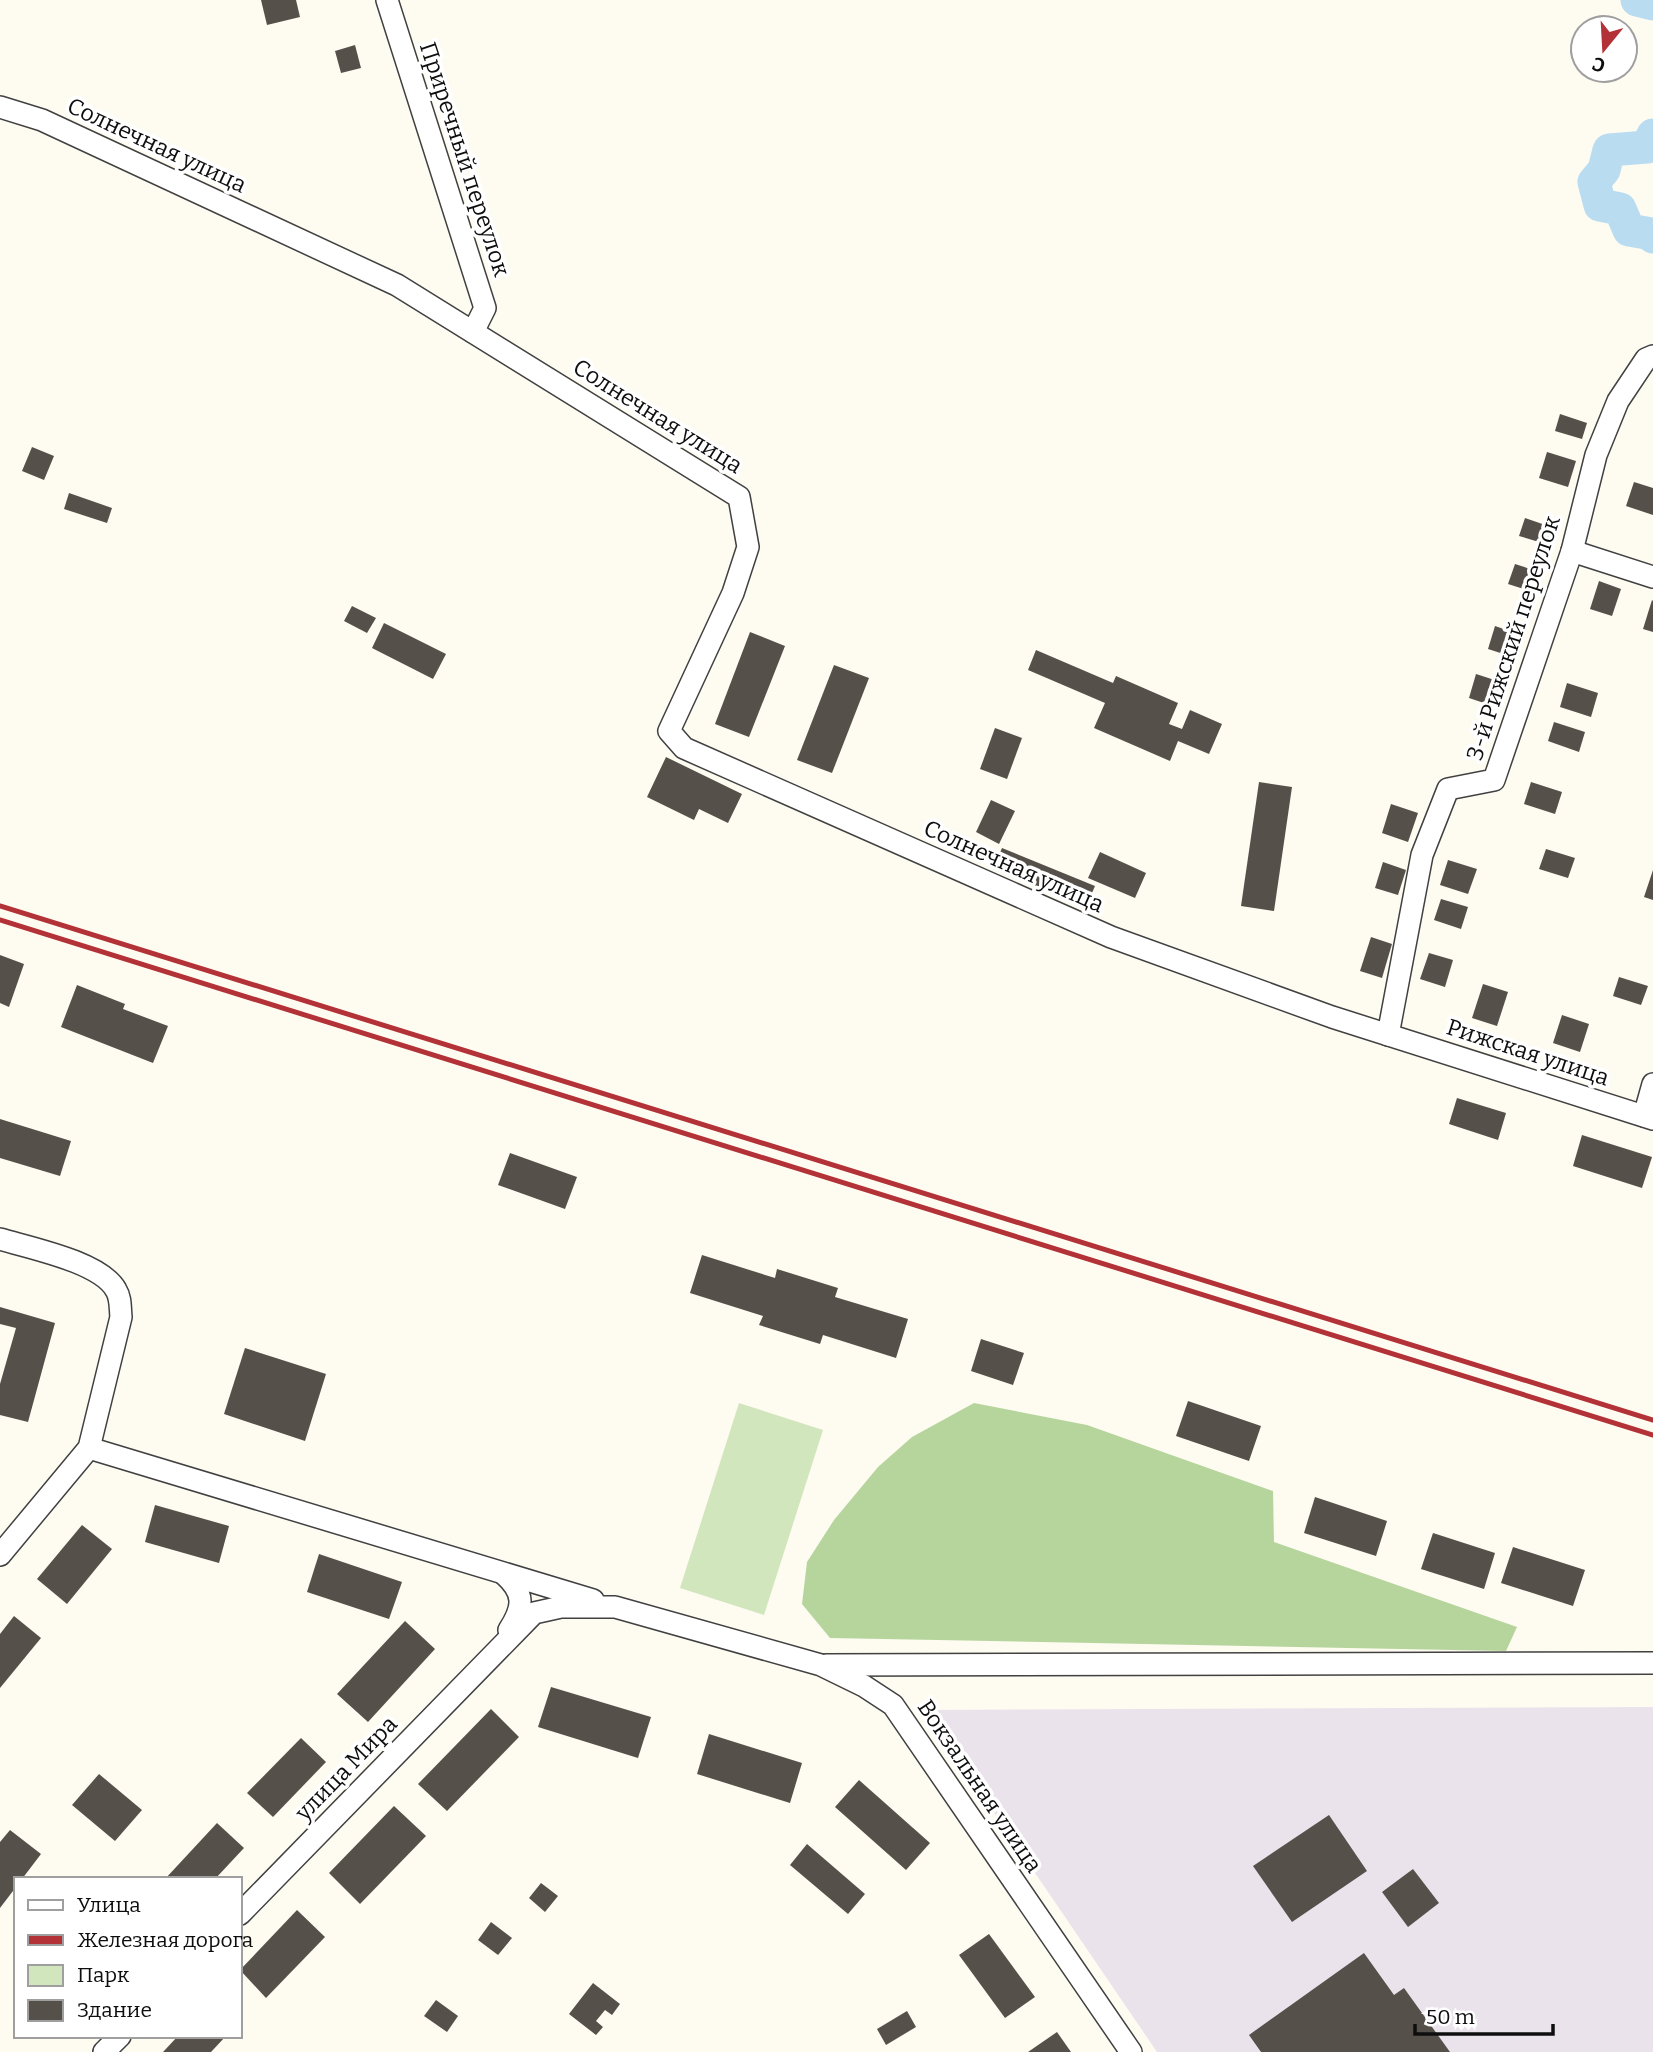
<svg xmlns="http://www.w3.org/2000/svg" width="1653" height="2052" font-family="Bitter,serif">
<rect width="100%" height="100%" fill="#fefbf1"/>
<!-- industrial -->
<polygon fill="#ebe3ec" points="1653,1707 1653,2052 1157,2052 924,1710"/>
<!-- green -->
<polygon fill="#d2e6bd" points="739,1403 823,1430 764,1615 680,1588"/>
<!-- forest -->
<polygon fill="#b6d59d" points="974,1403 1087,1425 1273,1491 1274,1542 1517,1627 1506,1651 830,1638 802,1604 807,1562 834,1520 878,1467 912,1437"/>
<g fill="none" stroke-linecap="round" stroke-linejoin="round">
<!-- river -->
<g stroke="#b9dcf1" stroke-width="33">
<polyline points="1637,0 1653,4"/>
<polyline points="1653,135 1647,147 1609,150 1604,170 1594,182 1600,205 1620,209 1629,230 1652,234 1653,237"/>
</g>
</g>
<!-- building -->
<g fill="#56504b">
<polygon points="261,0 296,0 300,17 267,25"/>
<polygon points="355,45 361,68 341,73 335,51"/>
<polygon points="1560,414 1587,423 1582,439 1555,431"/>
<polygon points="32,447 54,456 44,480 22,471"/>
<polygon points="1547,452 1576,461 1568,487 1539,478"/>
<polygon points="1634,482 1653,488 1653,515 1626,506"/>
<polygon points="69,493 112,508 107,523 64,509"/>
<polygon points="1525,518 1554,528 1549,545 1519,536"/>
<polygon points="1515,564 1540,572 1533,592 1508,584"/>
<polygon points="1599,581 1621,589 1612,616 1590,609"/>
<polygon points="1652,600 1653,601 1653,632 1643,629"/>
<polygon points="352,606 376,618 367,633 344,621"/>
<polygon points="384,623 446,654 433,679 372,648"/>
<polygon points="1495,626 1524,636 1516,658 1488,649"/>
<polygon points="750,632 785,646 749,737 715,724"/>
<polygon points="1036,650 1113,683 1116,676 1178,703 1169,724 1182,729 1190,710 1222,724 1209,754 1178,741 1170,761 1094,728 1105,703 1028,670"/>
<polygon points="834,665 869,678 832,773 797,760"/>
<polygon points="1476,674 1507,684 1499,708 1469,698"/>
<polygon points="1567,683 1598,693 1591,717 1560,707"/>
<polygon points="1554,722 1585,732 1579,752 1548,741"/>
<polygon points="995,728 1022,738 1007,779 980,769"/>
<polygon points="666,757 742,794 728,823 699,809 694,820 647,797"/>
<polygon points="1259,782 1292,787 1274,911 1241,906"/>
<polygon points="1531,782 1562,792 1555,814 1524,804"/>
<polygon points="991,800 1015,811 999,844 976,832"/>
<polygon points="1391,804 1418,813 1408,842 1382,833"/>
<polygon points="1002,848 1095,886 1086,907 993,869"/>
<polygon points="1546,849 1575,858 1568,878 1539,869"/>
<polygon points="1100,852 1146,873 1135,898 1088,878"/>
<polygon points="1448,860 1477,869 1468,894 1440,885"/>
<polygon points="1383,862 1406,870 1398,895 1375,888"/>
<polygon points="1653,870 1653,900 1644,897"/>
<polygon points="1441,899 1468,907 1461,929 1434,920"/>
<polygon points="1371,937 1392,944 1382,978 1360,971"/>
<polygon points="1429,953 1453,960 1445,987 1420,979"/>
<polygon points="0,955 24,964 9,1007 0,1003"/>
<polygon points="1619,977 1648,986 1641,1005 1613,996"/>
<polygon points="1483,984 1508,992 1497,1026 1472,1018"/>
<polygon points="77,985 125,1004 123,1009 168,1026 153,1063 61,1027"/>
<polygon points="1562,1015 1589,1024 1580,1052 1553,1043"/>
<polygon points="1457,1098 1506,1113 1498,1140 1449,1124"/>
<polygon points="0,1119 71,1141 60,1176 0,1158"/>
<polygon points="1582,1135 1652,1157 1642,1188 1573,1166"/>
<polygon points="510,1153 577,1177 565,1209 498,1185"/>
<polygon points="702,1255 775,1278 777,1269 838,1288 835,1297 908,1319 896,1358 823,1335 820,1344 759,1325 763,1316 690,1293"/>
<polygon points="0,1307 55,1323 28,1422 0,1415 0,1384 16,1328 0,1324"/>
<polygon points="981,1339 1024,1353 1013,1385 971,1371"/>
<polygon points="245,1348 326,1374 305,1441 224,1414"/>
<polygon points="1188,1401 1261,1426 1249,1461 1176,1436"/>
<polygon points="1315,1497 1387,1521 1376,1556 1304,1533"/>
<polygon points="155,1505 229,1526 219,1563 145,1542"/>
<polygon points="82,1525 112,1549 67,1604 37,1579"/>
<polygon points="1433,1533 1495,1553 1484,1589 1421,1569"/>
<polygon points="1513,1547 1585,1570 1573,1606 1501,1583"/>
<polygon points="319,1554 402,1582 389,1619 307,1592"/>
<polygon points="14,1616 41,1638 0,1688 0,1634"/>
<polygon points="405,1621 435,1649 368,1722 337,1694"/>
<polygon points="551,1687 651,1717 638,1758 538,1727"/>
<polygon points="491,1709 519,1737 447,1811 418,1784"/>
<polygon points="709,1734 802,1763 790,1803 697,1774"/>
<polygon points="301,1738 326,1762 273,1817 247,1793"/>
<polygon points="99,1774 142,1810 115,1841 72,1805"/>
<polygon points="859,1780 930,1843 906,1870 835,1807"/>
<polygon points="394,1806 426,1836 360,1904 329,1873"/>
<polygon points="1329,1815 1367,1871 1292,1922 1253,1866"/>
<polygon points="217,1823 244,1848 215,1879 165,1879"/>
<polygon points="10,1830 41,1854 22,1879 16,1879 16,1887 0,1908 0,1842"/>
<polygon points="807,1844 865,1894 848,1914 790,1865"/>
<polygon points="1413,1869 1439,1903 1408,1927 1382,1892"/>
<polygon points="541,1883 558,1896 545,1912 529,1898"/>
<polygon points="297,1910 325,1937 266,1998 240,1970"/>
<polygon points="491,1922 512,1938 498,1955 478,1940"/>
<polygon points="989,1934 1035,1997 1005,2018 959,1955"/>
<polygon points="1364,1953 1394,1995 1404,1988 1450,2052 1261,2052 1249,2035"/>
<polygon points="593,1983 620,2004 612,2015 605,2010 596,2021 603,2027 596,2035 569,2014"/>
<polygon points="436,2000 458,2016 447,2032 424,2016"/>
<polygon points="907,2011 916,2027 886,2045 877,2029"/>
<polygon points="1057,2032 1071,2052 1028,2052"/>
<polygon points="178,2036 226,2036 211,2052 163,2052"/>
</g>
<g fill="none" stroke-linecap="round" stroke-linejoin="round">
<!-- minor casing -->
<g stroke="#414141" stroke-width="24">
<g id="minor">
<polyline points="387,0 485,308 473,332"/>
<polyline points="0,107 42,120 397,285 739,497 748,547 733,593 669,731 684,748 1111,937 1332,1017 1653,1119"/>
<polyline points="1572,551 1653,577"/>
<polyline points="1388,1035 1422,855 1448,789 1494,780 1572,551 1596,455 1618,401 1646,359 1653,356"/>
<polyline points="1644,1116 1653,1084"/>
<path d="M 0,1239 C 30,1248 101,1262 116,1290 C 121,1298 120,1308 121,1317 L 89,1448 L 0,1555"/>
<polyline points="89,1448 593,1600"/>
<path d="M 504,1574 C 525,1593 524,1607 509,1630"/>
<polyline points="826,1665 1653,1663"/>
<polyline points="240,1914 534,1613 561,1607 615,1607 821,1665 864,1686 893,1705 1131,2052"/>
<polyline points="104,2052 120,2036"/>
</g>
</g>
<!-- minor -->
<use href="#minor" stroke="#fff" stroke-width="21"/>
<!-- rail -->
<g stroke="#b33237" stroke-width="5">
<polyline points="0,906 1653,1420"/>
<polyline points="0,920 1653,1435"/>
</g>
</g>
<g text-anchor="middle" dominant-baseline="central" stroke-width="7" stroke-linejoin="round" paint-order="stroke">
<!-- street labels -->
<g font-size="23" fill="#0e0e0e" stroke="#fff">
<text transform="translate(157 145) rotate(25)">Солнечная улица</text>
<text transform="translate(465 159) rotate(72)">Приречный переулок</text>
<text transform="translate(658 416) rotate(32)">Солнечная улица</text>
<text transform="translate(1513 638) rotate(-72)">3-й Рижский переулок</text>
<text transform="translate(1014 866) rotate(24)">Солнечная улица</text>
<text transform="translate(1528 1052) rotate(18)">Рижская улица</text>
<text transform="translate(346 1768) rotate(-46)">улица Мира</text>
<text transform="translate(980 1786) rotate(56)">Вокзальная улица</text>
</g>
</g>
<!-- legend -->
<rect x="14" y="1877" width="228" height="161" fill="#ffffff" stroke="#9f9f9f" stroke-width="2"/>
<rect x="28" y="1900" width="35" height="10" fill="#ffffff" stroke="#9f9f9f" stroke-width="2"/>
<text x="77" y="1912" font-size="21" fill="#0e0e0e">Улица</text>
<rect x="28" y="1935" width="35" height="10" fill="#b33237" stroke="#9f9f9f" stroke-width="2"/>
<text x="77" y="1947" font-size="21" fill="#0e0e0e">Железная дорога</text>
<rect x="28" y="1965" width="35" height="21" fill="#d2e6bd" stroke="#9f9f9f" stroke-width="2"/>
<text x="77" y="1982" font-size="21" fill="#0e0e0e">Парк</text>
<rect x="28" y="2000" width="35" height="21" fill="#56504b" stroke="#9f9f9f" stroke-width="2"/>
<text x="77" y="2017" font-size="21" fill="#0e0e0e">Здание</text>
<!-- north arrow -->
<g transform="translate(1604 49) rotate(198)"><circle r="33" fill="#ffffff" stroke="#9f9f9f" stroke-width="2"/>
<path d="M0-5L12 26L0 18L-12 26Z" fill="#b33237"/>
<text y="-10" font-size="19" font-weight="bold" text-anchor="middle" fill="#0e0e0e">С</text>
</g>
<!-- scale -->
<path d="M1415 2024v10h138v-10" fill="none" stroke="#0e0e0e" stroke-width="3.5"/>
<text x="1426" y="2024" font-size="21" fill="#0e0e0e" stroke="#ffffff" stroke-width="5" paint-order="stroke">50 m</text>
</svg>
